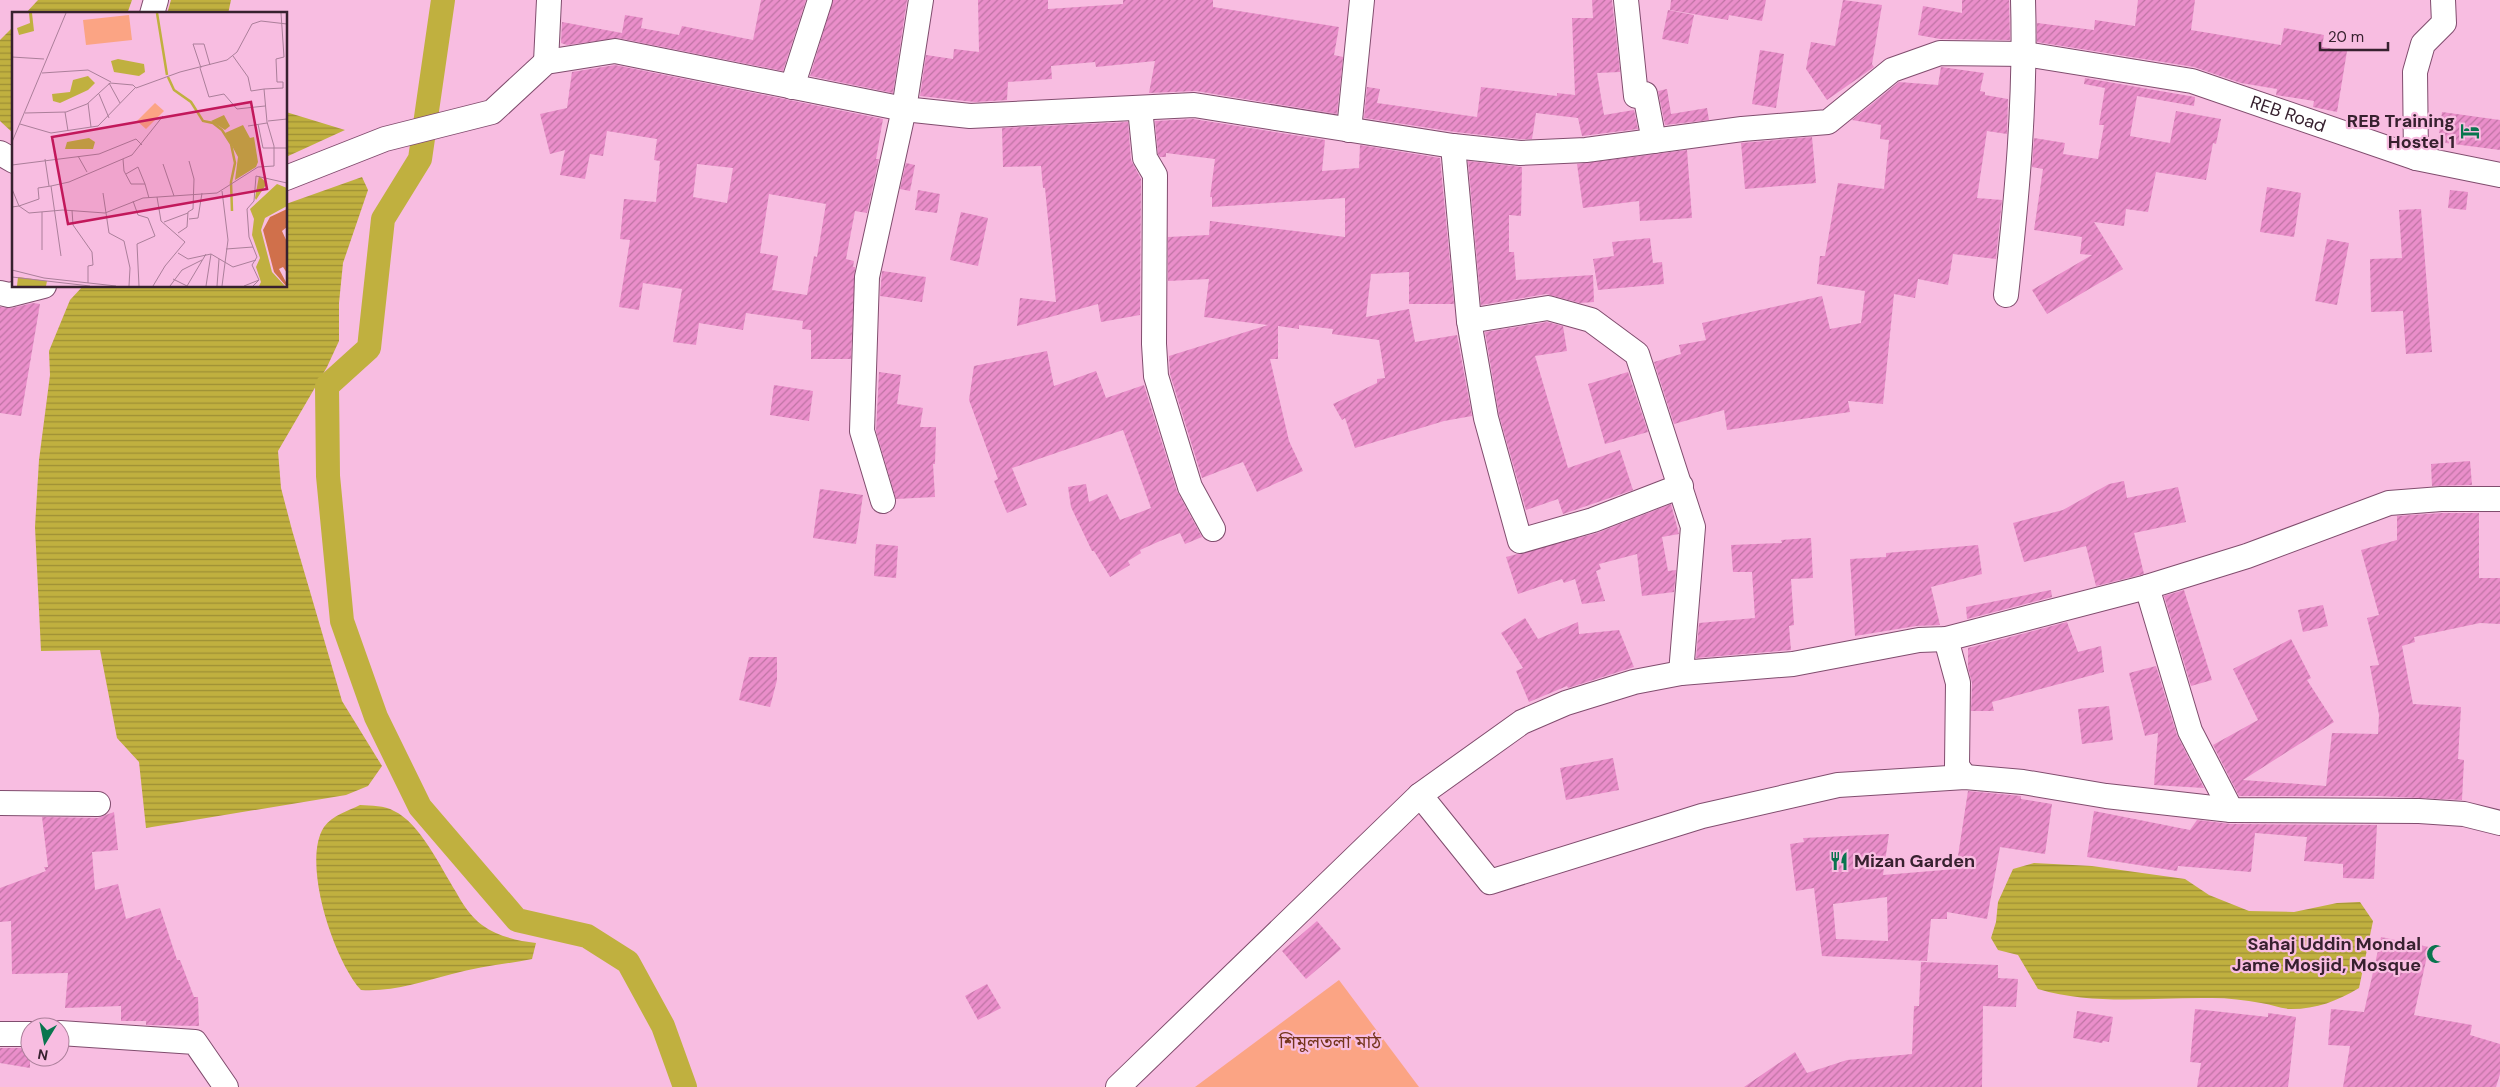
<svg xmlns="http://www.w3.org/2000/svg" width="2500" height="1087" font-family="'DM Sans','Noto Sans Bengali',sans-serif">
<defs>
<pattern id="water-rules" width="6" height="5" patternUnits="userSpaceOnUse" patternTransform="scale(1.25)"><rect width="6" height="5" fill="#c0b03f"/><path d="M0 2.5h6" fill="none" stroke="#9d8f35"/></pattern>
<pattern id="building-hatch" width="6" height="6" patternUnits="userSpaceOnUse" patternTransform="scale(1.25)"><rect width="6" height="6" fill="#ea8eca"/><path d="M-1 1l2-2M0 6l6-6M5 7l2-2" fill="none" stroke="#be74a4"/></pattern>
</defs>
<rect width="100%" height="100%" fill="#f8bde1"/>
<!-- park -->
<polygon fill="#fba484" points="1339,980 1419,1087 1195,1087"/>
<!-- water -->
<g fill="url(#water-rules)">
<polygon points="38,0 132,0 127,14 25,14"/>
<polygon points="171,0 231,0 228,14 167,14"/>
<polygon points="14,26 14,134 0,121 0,40"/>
<polygon points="286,112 345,130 286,157"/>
<polygon points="362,177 368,190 343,263 339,303 339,341 327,367 278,451 281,488 292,530 342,701 382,766 368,786 346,795 146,828 139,762 117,738 100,650 41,651 35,527 39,460 50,375 49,351 70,300 83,286 286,286 286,204"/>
<path d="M 360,805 C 372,806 384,805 394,811 C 420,823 441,868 456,892 C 462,903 471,917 482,925 C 497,936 517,941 536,943 L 532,959 C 506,964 478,967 452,974 C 422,982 393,992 361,990 C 334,961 301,862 324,827 C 333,815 348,811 360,805 Z"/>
<path d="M 2034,863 L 2092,866 L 2185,879 L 2209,895 L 2249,911 L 2294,912 L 2337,903 L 2360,902 L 2373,921 L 2359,988 C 2337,1001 2317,1009 2291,1009 C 2281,1009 2271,1004 2261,1003 C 2245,1000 2228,998 2212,998 C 2154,997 2095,1006 2038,989 L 2018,955 L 1998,950 L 1991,938 L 1996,922 L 1998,902 L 2013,869 Z"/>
</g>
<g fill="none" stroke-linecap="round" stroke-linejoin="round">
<!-- canal -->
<polyline stroke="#c0b03f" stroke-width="24" points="443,0 420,159 383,219 369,348 327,386 328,476 342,621 376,717 420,807 517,920 587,936 628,962 663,1026 685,1087"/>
</g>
<!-- building -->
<g fill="url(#building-hatch)" fill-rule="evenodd">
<polygon points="761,0 806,0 783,71 618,38 567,45 561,43 562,22 622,33 625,15 643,18 641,28 679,35 682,26 753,40"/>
<polygon points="833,0 907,0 893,93 810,76"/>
<polygon points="978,0 1048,0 1048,9 1123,4 1123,0 1213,0 1213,7 1339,27 1334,55 1343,57 1337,114 1196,91 1149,93 1155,61 1096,67 1095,62 1051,66 1052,79 1008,82 1007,100 975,102 920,96 926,55 953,59 954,49 979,52"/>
<polygon points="1592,0 1612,0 1620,72 1597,73 1604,115 1634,110 1638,129 1582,136 1578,118 1536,113 1532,139 1520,139 1455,132 1364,118 1367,87 1380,89 1377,103 1477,117 1481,87 1557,96 1557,93 1575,95 1572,18 1593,18"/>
<polygon points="1671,0 1766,0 1762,21 1729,15 1728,20 1670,10"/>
<polygon points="1843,0 1882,5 1872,64 1874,67 1827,100 1806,69 1811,42 1835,46"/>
<polygon points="1962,0 2009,0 2010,40 1940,39 1918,35 1923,6 1962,13"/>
<polygon points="2138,0 2195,0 2191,30 2281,45 2284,28 2324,35 2322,47 2347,51 2337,112 2313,107 2314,101 2276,95 2277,89 2241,83 2194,67 2037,42 2037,23 2094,30 2095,20 2135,26"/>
<polygon points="1668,10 1694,15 1688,44 1662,39"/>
<polygon points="1760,50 1784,54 1776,108 1752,104"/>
<path d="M 615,65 L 883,119 L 876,159 L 879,159 L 867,213 L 855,211 L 846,259 L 854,261 L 853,267 L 855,267 L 851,359 L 811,359 L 811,330 L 802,329 L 803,321 L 746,313 L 743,330 L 699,323 L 696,345 L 673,342 L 682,289 L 643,283 L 639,310 L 619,307 L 630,240 L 620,239 L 624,199 L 656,202 L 660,161 L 654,160 L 657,139 L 607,131 L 603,156 L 590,154 L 585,179 L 560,175 L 565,150 L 550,154 L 540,114 L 567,108 L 572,72 ZM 697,164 L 733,168 L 727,203 L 693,197 ZM 769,194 L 826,204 L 817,257 L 814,256 L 807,295 L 772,290 L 778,256 L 760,253 Z"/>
<polygon points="1941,67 1984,73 1980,91 1985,92 1985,95 2008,99 2007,134 1987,131 1977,198 2002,200 1996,259 1953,254 1948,285 1918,279 1915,298 1894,294 1883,404 1848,401 1850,412 1727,430 1724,410 1674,424 1654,362 1681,354 1679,345 1706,340 1702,323 1822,296 1830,329 1861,323 1865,291 1817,284 1820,256 1825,256 1838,183 1884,189 1889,140 1880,139 1881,125 1852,120 1899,82 1938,85"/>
<polygon points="2085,78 2195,97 2194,106 2137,96 2130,136 2170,143 2176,111 2221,119 2216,144 2213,143 2206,180 2156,172 2148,212 2126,209 2124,226 2094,222 2123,269 2047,314 2032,290 2092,255 2080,254 2082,237 2034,230 2043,169 2032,167 2034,138 2065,143 2063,154 2098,159 2104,125 2099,125 2105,88 2084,84"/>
<polygon points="1667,89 1671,114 1707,108 1709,120 1665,125 1658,91"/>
<polygon points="2442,112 2500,120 2500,150 2438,142"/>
<polygon points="1193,119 1325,140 1322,171 1359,168 1360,145 1440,158 1454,304 1409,304 1409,272 1371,274 1366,317 1409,309 1415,342 1457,335 1472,416 1444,421 1355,448 1345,418 1342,420 1333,404 1377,383 1377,379 1385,378 1379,340 1332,334 1333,329 1299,325 1299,329 1278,326 1278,359 1270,359 1289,441 1303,471 1257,492 1243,462 1202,478 1170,374 1169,356 1268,325 1204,317 1209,279 1168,281 1168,237 1209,235 1210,221 1345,237 1345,198 1212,207 1212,197 1210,197 1215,159 1166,153 1166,157 1160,157 1158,154 1155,121"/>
<polygon points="1128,122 1131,160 1141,179 1140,315 1101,322 1098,304 1017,326 1020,298 1056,302 1045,188 1043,188 1041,166 1003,167 1002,128"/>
<polygon points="1812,137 1816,183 1745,189 1741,143"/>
<polygon points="1687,150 1692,218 1640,221 1639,201 1583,208 1577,164"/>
<polygon points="1468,161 1522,167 1521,216 1509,215 1509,252 1514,252 1516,280 1593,275 1594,302 1580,303 1546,294 1481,305"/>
<polygon points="906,163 915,165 910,191 900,189"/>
<polygon points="2267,187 2301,193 2294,237 2260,232"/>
<polygon points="918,190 940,194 937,213 915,210"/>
<polygon points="2450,190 2468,192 2466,210 2448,208"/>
<polygon points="2421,209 2432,352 2406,354 2403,311 2371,312 2370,259 2402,258 2399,210"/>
<polygon points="961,212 988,218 978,266 950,260"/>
<polygon points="1650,238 1653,263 1662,262 1664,284 1598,290 1593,259 1614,256 1612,242"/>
<polygon points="2327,239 2349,243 2337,305 2315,301"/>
<polygon points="882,271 926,277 922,302 880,296"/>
<polygon points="33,303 40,304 21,416 0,413 0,307 12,308"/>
<polygon points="1547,322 1563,326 1567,351 1535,356 1568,468 1620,450 1633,490 1563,514 1558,499 1526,510 1499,415 1485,332"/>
<polygon points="1047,351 1054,386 1096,371 1106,398 1144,385 1177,491 1202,537 1185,544 1180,533 1160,541 1140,550 1141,553 1128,561 1130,565 1110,577 1094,551 1092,551 1071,507 1068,487 1086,484 1089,502 1107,494 1120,520 1151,508 1123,430 1012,468 1027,505 1007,513 994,481 998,479 969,400 974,366"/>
<polygon points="879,372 901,375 897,404 923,408 920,427 936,427 935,464 933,464 935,497 896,499 876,431"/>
<polygon points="1628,372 1648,432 1605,444 1588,384"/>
<polygon points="774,385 813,391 809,421 770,415"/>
<polygon points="2470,461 2472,485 2432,486 2431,464"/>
<polygon points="2124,481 2127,498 2178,487 2186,522 2134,533 2144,574 2096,586 2086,546 2024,562 2013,523 2063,510 2109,484"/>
<polygon points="820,489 863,495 856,544 813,538"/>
<polygon points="1671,504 1679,534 1662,537 1668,571 1676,570 1674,592 1642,596 1637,554 1599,564 1601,569 1596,571 1605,601 1582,604 1575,579 1564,583 1562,579 1518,594 1506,557 1597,533"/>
<polygon points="2442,513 2479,513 2479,578 2500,578 2500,624 2480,623 2414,637 2415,642 2402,646 2413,704 2461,707 2458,759 2464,760 2462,800 2378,796 2239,796 2213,745 2258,720 2233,669 2291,639 2311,678 2307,680 2334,722 2243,780 2326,786 2332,733 2378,734 2379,715 2370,666 2379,665 2367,618 2379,615 2361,550 2397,540 2397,516"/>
<polygon points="1811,538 1813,578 1791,579 1794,625 1789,626 1791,650 1696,658 1699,623 1755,618 1752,572 1733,572 1731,545 1782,543 1781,540"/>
<polygon points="876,544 898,546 896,578 874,576"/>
<polygon points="1978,545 1982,574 1931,587 1940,625 1916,626 1855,636 1850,559 1886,557 1886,553"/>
<polygon points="2051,590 2052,597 1967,619 1966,607"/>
<polygon points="2184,590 2212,680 2191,686 2164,596"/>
<polygon points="2323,605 2328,626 2303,632 2298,610"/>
<polygon points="1525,618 1538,639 1578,622 1579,634 1619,630 1634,667 1568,688 1567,686 1529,702 1516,671 1523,668 1501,633"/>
<polygon points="2067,622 2078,652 2101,646 2104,672 1992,702 1994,711 1971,711 1972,683 1968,668 1968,648"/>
<polygon points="749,657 777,657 777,680 770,707 739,700"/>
<polygon points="2156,666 2177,735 2204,788 2154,785 2158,733 2145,736 2129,673"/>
<polygon points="2109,706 2113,740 2082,744 2078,709"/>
<polygon points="1613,758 1619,790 1566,800 1560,768"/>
<path d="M 1968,791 L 2021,796 L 2021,799 L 2052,804 L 2045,854 L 2000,847 L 1987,919 L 1947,912 L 1947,919 L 1931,919 L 1927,961 L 1822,956 L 1814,888 L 1796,891 L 1790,844 L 1804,842 L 1803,838 L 1889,834 L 1883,875 L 1956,869 ZM 1887,897 L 1888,941 L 1836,939 L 1833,904 Z"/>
<polygon points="2094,811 2190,830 2197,820 2231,824 2377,825 2374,879 2343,878 2343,864 2304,861 2307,837 2255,833 2251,872 2178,866 2177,871 2087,857"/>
<polygon points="114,812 118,850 92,852 95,890 118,884 126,919 160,908 177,960 180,960 194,997 198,997 199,1026 146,1025 146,1021 121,1021 121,1006 65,1008 68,973 12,974 11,921 0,922 0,888 46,871 44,867 48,867 42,817 98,818"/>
<polygon points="1317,921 1341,949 1306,979 1282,951"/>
<polygon points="2381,937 2429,947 2414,1015 2472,1025 2470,1035 2500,1044 2500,1074 2496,1087 2343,1087 2350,1046 2328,1045 2331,1009 2364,1012"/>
<polygon points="1921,962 1998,965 1998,978 2018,979 2016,1007 1983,1006 1982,1087 1744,1087 1795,1052 1807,1073 1847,1060 1912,1054 1914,1006 1919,1006"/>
<polygon points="987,984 1001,1008 978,1020 965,996"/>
<polygon points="2195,1009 2268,1017 2268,1013 2296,1017 2288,1087 2197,1087 2201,1063 2190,1062"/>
<polygon points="2077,1011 2113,1017 2109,1042 2103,1041 2102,1043 2073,1038"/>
<polygon points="0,1048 30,1048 30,1068 0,1063"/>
</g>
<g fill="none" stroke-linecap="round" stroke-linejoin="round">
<!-- minor casing -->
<g stroke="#804d6e" stroke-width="26">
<g id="minor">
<polyline points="1626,0 1636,96 1645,94 1654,141"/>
<polyline points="152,14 156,0"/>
<polyline points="546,62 549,0"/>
<polyline points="792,87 820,0"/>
<polyline points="1140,108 1145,158 1155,175 1154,344 1156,376 1190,487 1213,529"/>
<polyline points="1349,130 1362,0"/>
<polyline points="1453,146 1469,321 1548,308 1591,320 1637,354 1693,527 1681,673"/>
<polyline points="0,153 14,161"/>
<polyline points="2416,158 2415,72 2423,44 2444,23 2443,0"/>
<path id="s1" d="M 286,178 L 385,139 L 492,112 L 546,62 L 615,51 L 904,109 L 970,116 L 1194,105 L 1453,146 L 1520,153 L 1586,150 L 1742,129 L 1828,122 L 1892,70 L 1940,53 L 2025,54 L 2192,81 L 2416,158 L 2500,175"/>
<polyline points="0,293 9,295 44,286"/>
<path d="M 2006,295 C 2017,197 2026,99 2023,0"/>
<polyline points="1469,321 1486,418 1520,541 1593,520 1681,486"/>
<polyline points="883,501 862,431 867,277 904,109 921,0"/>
<polyline points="2147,587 2190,731 2231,810"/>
<polyline points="1946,639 1958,683 1957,766 1965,777"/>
<polyline points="1420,795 1490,882 1702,816 1838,785 1965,777 2023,782 2106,796 2231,810 2419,811 2464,814 2500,823"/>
<polyline points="0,803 98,804"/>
<polyline points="60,1033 195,1042 226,1087"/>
<polyline points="0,1034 30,1034"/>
<polyline points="1118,1087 1420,795 1522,722 1566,703 1634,682 1681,673 1793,664 1919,640 1946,639 2147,587 2247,556 2389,503 2441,499 2500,499"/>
</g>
</g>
<!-- minor -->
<use href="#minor" stroke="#fff" stroke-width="24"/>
</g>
<!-- icons -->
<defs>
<g id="hotel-bare" transform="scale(1.5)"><path d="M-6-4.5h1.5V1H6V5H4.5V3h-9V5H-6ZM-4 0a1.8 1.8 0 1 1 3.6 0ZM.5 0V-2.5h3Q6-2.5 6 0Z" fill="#09754e" stroke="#f8bde1" stroke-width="2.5" paint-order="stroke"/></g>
<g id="restaurant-bare" transform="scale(1.5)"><path d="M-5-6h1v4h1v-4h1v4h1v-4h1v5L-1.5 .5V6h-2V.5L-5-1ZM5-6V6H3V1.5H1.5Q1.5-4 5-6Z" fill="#09754e" stroke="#f8bde1" stroke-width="2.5" paint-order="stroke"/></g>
<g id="mosque-bare" transform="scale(1.5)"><path d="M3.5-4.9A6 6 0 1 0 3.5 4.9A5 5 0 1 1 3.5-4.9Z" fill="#09754e" stroke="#f8bde1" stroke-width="2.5" paint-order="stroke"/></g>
</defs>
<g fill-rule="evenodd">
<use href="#hotel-bare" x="2470" y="131"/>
<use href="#restaurant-bare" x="1839" y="861"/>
<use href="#mosque-bare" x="2436" y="954"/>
</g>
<g text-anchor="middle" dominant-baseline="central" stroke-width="4.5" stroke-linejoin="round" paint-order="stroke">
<!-- street labels -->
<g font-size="18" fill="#37212f" stroke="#f8bde1">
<text stroke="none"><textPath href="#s1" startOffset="2074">REB Road</textPath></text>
</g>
<!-- poi labels -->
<g font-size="18" font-weight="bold" fill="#37212f" stroke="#f8bde1" text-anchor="end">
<text x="2455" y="121">REB Training<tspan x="2455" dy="21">Hostel 1</tspan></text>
<text x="1854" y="861" text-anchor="start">Mizan Garden</text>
<text x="2421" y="944">Sahaj Uddin Mondal<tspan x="2421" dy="21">Jame Mosjid, Mosque</tspan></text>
</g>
<!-- park labels -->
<g font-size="18" fill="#74341b" stroke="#f8bde1">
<text x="1330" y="1042">শিমুলতলা মাঠ</text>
</g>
</g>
<!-- overview -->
<g transform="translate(12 12)">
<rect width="275" height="275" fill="#f8bde1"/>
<path d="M 275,197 L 275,215 L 270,219 L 275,230 L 275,261 L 271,255 L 267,257 L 275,272 L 274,274 L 262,260 L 251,218 L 258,205 Z" fill="#d0704b"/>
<path d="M 117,3 L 120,28 L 74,33 L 71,8 ZM 143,91 L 152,99 L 134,117 L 125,109 Z" fill="#fba484"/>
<path d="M 17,1 L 20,1 L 22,19 L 7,23 L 5,16 L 18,11 ZM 106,47 L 132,52 L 133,60 L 127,64 L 102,60 L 99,49 ZM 76,64 L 83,71 L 76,78 L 48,91 L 41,89 L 40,82 L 58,80 L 61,68 ZM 212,103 L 218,114 L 213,118 L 199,109 ZM 231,113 L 238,126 L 242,125 L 246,150 L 244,155 L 223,168 L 226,145 L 213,121 ZM 77,126 L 83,130 L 81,137 L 53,137 L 55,130 ZM 247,164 L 255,171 L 244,188 L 243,186 ZM 265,172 L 275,176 L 275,194 L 253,206 L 249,218 L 260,260 L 273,274 L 247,274 L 249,270 L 244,255 L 248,246 L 240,223 L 242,207 L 238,197 ZM 6,265 L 35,269 L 34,274 L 5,274 Z" fill="#c0b03f"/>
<path fill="none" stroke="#c0b03f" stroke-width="2.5" d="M 145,1 L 155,63M 156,65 L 162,78 L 179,90 L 191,109 L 201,111 L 210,118 L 219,132 L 223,151 L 219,170 L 220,199"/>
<path fill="none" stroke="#ab7f9a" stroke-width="1" d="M 221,44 L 236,65 L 239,79 L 252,77M 0,45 L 32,47M 188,56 L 197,85 L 212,82 L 225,97 L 253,94M 189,56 L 181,32 L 192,32 L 198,53M 30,61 L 76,58 L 99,70M 97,71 L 108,91M 87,82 L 97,106M 76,91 L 79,115M 53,100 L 56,119M 13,101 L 54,100 L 75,92 L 98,71 L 121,73 L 124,76 L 168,60 L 215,48 L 225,40 L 240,12 L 249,9 L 275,12M 256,109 L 275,107M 8,112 L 39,121 L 86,114 L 124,75M 246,112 L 251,136 L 275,136M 236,114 L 255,111M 0,130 L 54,1M 66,144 L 75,160M 33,147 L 37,174M 111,147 L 112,159 L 119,172 L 133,172 L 137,186M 151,152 L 162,184M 0,153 L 87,142 L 124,127 L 130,133M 114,162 L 126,155 L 133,172M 0,177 L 7,194 L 27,187 L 26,176 L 39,174M 91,181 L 97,221 L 112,229 L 118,256 L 117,274M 121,189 L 126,203 L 136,206 L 143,224 L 125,232 L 127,274M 0,195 L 7,194 L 17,201 L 51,198 L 93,201 L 131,186 L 205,181 L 246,155 L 262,154 L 262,134 L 255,110 L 252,77 L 271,76 L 271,70 L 265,70 L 264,47 L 272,45 L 269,1M 60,198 L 61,213 L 80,240 L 81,253 L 76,254 L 76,271M 30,200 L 30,238M 177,207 L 186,206 L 190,181M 152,210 L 176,201M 166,221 L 175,215 L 176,200 L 181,197 L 182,167 L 177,149M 214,237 L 241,235M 166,241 L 176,247 L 199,242 L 221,255 L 244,248M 49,244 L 39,174 L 57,170 L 120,143 L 151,104M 0,258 L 32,266 L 104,274M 0,265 L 78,274M 161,267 L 175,274M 141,274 L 153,254 L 173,230 L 149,209 L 145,185M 158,274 L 170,258 L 190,248M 175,274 L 194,242M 194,274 L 199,242M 205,274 L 207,247M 210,274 L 216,228 L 210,179M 232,274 L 247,268M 241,274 L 247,268 L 240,253 L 245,245 L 237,225 L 235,197 L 242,189 L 244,164 L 275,171"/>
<path fill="#c2185b" fill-opacity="0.15" stroke="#c2185b" stroke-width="2.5" d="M 239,90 L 255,177 L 56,212 L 40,125 Z"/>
<rect width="275" height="275" fill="none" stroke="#37212f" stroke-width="2.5"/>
</g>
<!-- north arrow -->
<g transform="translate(45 1042) rotate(190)"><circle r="24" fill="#f8bde1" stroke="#ab7f9a"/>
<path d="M0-4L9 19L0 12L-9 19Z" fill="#09754e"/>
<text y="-8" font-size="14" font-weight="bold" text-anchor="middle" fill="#37212f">N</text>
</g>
<!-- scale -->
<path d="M2320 42v8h68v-8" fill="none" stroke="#37212f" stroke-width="2.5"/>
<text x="2328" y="42" font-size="15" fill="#37212f" stroke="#f8bde1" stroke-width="4" paint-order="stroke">20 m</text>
</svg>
